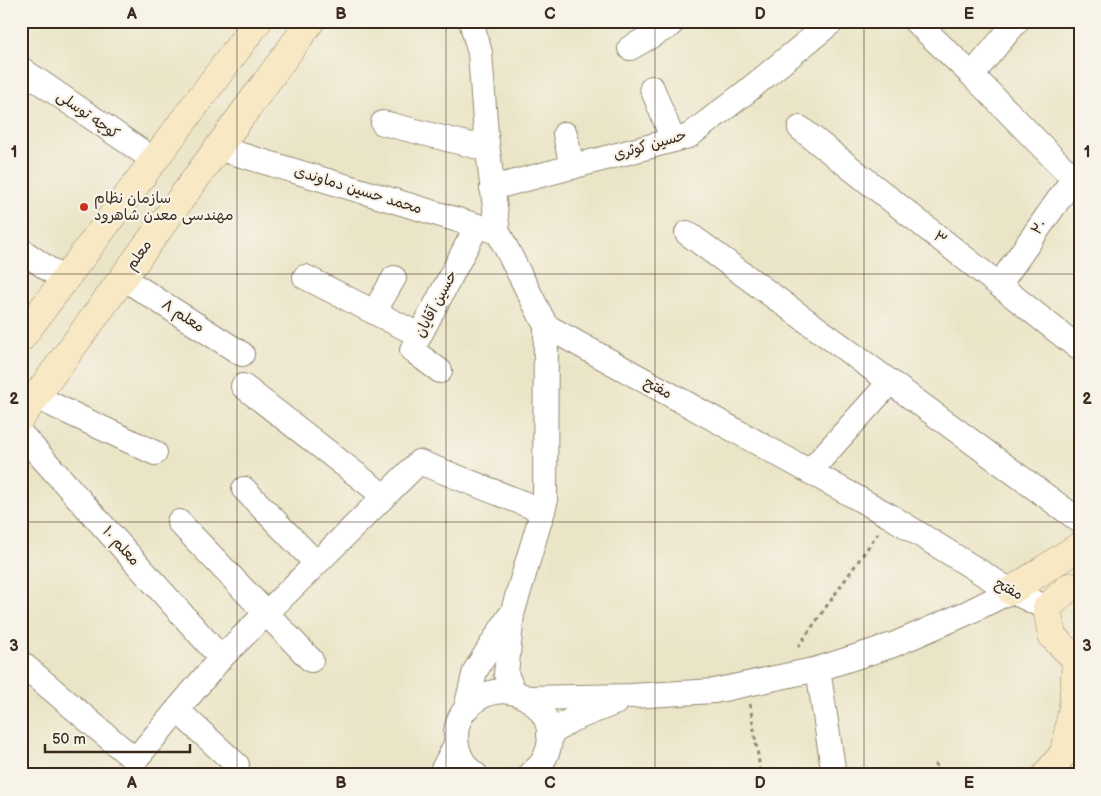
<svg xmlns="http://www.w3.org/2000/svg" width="1101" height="796" font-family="'Balsamiq Sans','Playpen Sans Arabic',sans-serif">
<rect width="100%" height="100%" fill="#f7f3e8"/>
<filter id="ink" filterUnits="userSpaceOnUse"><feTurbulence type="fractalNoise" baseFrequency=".02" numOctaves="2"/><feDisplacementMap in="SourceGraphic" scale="10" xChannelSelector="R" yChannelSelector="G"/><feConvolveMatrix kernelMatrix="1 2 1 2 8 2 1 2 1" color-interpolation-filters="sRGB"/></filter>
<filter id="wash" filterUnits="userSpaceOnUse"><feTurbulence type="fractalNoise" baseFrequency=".0096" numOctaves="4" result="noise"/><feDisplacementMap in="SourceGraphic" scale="20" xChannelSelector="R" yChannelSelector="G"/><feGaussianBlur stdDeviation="1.12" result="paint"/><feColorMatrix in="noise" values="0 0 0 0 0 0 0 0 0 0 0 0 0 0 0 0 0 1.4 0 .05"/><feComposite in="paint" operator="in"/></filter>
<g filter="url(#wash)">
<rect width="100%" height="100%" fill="#ebe5c8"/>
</g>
<g filter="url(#ink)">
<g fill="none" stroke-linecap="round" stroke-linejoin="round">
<!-- street casing -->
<g stroke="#938873" stroke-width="26">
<g id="street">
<polyline points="471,21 480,53 486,135 498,232 546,326 890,516 1011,591 1047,608"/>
<polyline points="915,21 972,75 1073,178"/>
<polyline points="630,48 669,26 674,21"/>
<polyline points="21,69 154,160"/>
<polyline points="972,75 1017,21"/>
<polyline points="652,88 673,140"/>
<polyline points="383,123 487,149"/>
<polyline points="800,128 1080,349"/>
<polyline points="565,134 572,167"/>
<polyline points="218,148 498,232"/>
<polyline points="492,188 689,136 746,92 833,21"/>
<polyline points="687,233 1080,521"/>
<polyline points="21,250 64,280"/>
<polyline points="305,277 419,335"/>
<polyline points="123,278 242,354"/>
<polyline points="999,285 1080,169"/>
<polyline points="374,312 394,278"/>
<polyline points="440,371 412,350 477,226"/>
<polyline points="243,386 384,496"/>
<polyline points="36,397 155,453"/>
<polyline points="21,434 221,658"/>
<polyline points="810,471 890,382"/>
<polyline points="244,489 316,563"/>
<polyline points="179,522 311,660"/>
<polyline points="21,663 135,760 221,658 419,462 543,511"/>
<polyline points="818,669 834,775"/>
<polyline points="514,692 506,674 512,614 545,503 546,326"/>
<polyline points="527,698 631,696 714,691 818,669 893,645 967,613 1011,591"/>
<polyline points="466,708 475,671 509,617"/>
<polyline points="177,710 237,765"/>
<polyline points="549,735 571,720 617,702"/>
<polyline points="440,775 456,744"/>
<path d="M 476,775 C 463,766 456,751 456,736 C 456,724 461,713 470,705 C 511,666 573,718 541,764 C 538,768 533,771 530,775"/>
</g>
</g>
<!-- secondary casing -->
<g stroke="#938873" stroke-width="29">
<g id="secondary">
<polyline points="21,338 258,21"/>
<polyline points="21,417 311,21"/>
<polyline points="1080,587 1069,587 1047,608 1052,636 1076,659 1080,661"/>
<polyline points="1011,591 1078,547"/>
<polyline points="1046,775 1064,753 1073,707 1076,659"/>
</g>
</g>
<!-- path -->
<g stroke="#938873" stroke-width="3" stroke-dasharray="4 4" stroke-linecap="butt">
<polyline points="798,647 878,533"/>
<polyline points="750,704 761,775"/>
<polyline points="934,764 952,775"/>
</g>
<!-- street -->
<use href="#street" stroke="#fff" stroke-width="24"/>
<!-- secondary -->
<use href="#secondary" stroke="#f8e8c3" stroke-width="28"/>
</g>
</g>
<!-- grid -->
<path fill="none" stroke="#3b2a1e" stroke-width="1" stroke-opacity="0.55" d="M 237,21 L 237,775M 446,21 L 446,775M 655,21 L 655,775M 864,21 L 864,775M 21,274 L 1080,274M 21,522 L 1080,522"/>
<!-- markers -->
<circle fill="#c8321e" stroke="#f7f3e8" stroke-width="2" cx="84" cy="207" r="5"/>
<g text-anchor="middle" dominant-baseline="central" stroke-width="4.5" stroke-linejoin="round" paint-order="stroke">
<!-- street labels -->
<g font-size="15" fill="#3b2a1e" stroke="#f7f3e8">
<text transform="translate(88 115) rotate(35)">کوچه توسلی</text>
<text transform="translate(650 145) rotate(-16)">حسین کوثری</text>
<text transform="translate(358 190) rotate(17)">محمد حسین دماوندی</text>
<text transform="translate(1039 227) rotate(-55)">۲۰</text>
<text transform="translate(940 238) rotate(38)">۳</text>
<text transform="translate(139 255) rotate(-54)">معلم</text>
<text transform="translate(436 304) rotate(-62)">حسین آقایان</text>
<text transform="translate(183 316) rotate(33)">معلم ۸</text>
<text transform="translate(658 388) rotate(29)">مفتح</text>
<text transform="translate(121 546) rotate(48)">معلم ۱۰</text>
<text transform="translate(1009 589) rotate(29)">مفتح</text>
</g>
<!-- poi labels -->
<g font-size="15" fill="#3b2a1e" stroke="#f7f3e8" text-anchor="start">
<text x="94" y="198">سازمان نظام<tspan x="94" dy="17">مهندسی معدن شاهرود</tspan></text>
</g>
</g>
<!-- margin -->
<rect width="1101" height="796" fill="none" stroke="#f7f3e8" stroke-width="55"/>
<!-- scale -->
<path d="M45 744v8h145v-8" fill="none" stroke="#3b2a1e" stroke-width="2.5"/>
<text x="52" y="744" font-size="15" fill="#3b2a1e" stroke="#f7f3e8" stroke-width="4" paint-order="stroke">50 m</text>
<rect x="28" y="28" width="1046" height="740" fill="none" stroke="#3b2a1e" stroke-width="2"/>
<g font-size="16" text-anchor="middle" font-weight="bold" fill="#3b2a1e">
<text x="132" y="19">A</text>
<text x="341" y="19">B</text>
<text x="550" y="19">C</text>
<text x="760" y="19">D</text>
<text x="969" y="19">E</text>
<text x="14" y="157">1</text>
<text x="1087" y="157">1</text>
<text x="14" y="404">2</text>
<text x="1087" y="404">2</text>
<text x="14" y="651">3</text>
<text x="1087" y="651">3</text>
<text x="132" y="788">A</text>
<text x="341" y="788">B</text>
<text x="550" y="788">C</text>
<text x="760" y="788">D</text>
<text x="969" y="788">E</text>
</g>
</svg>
